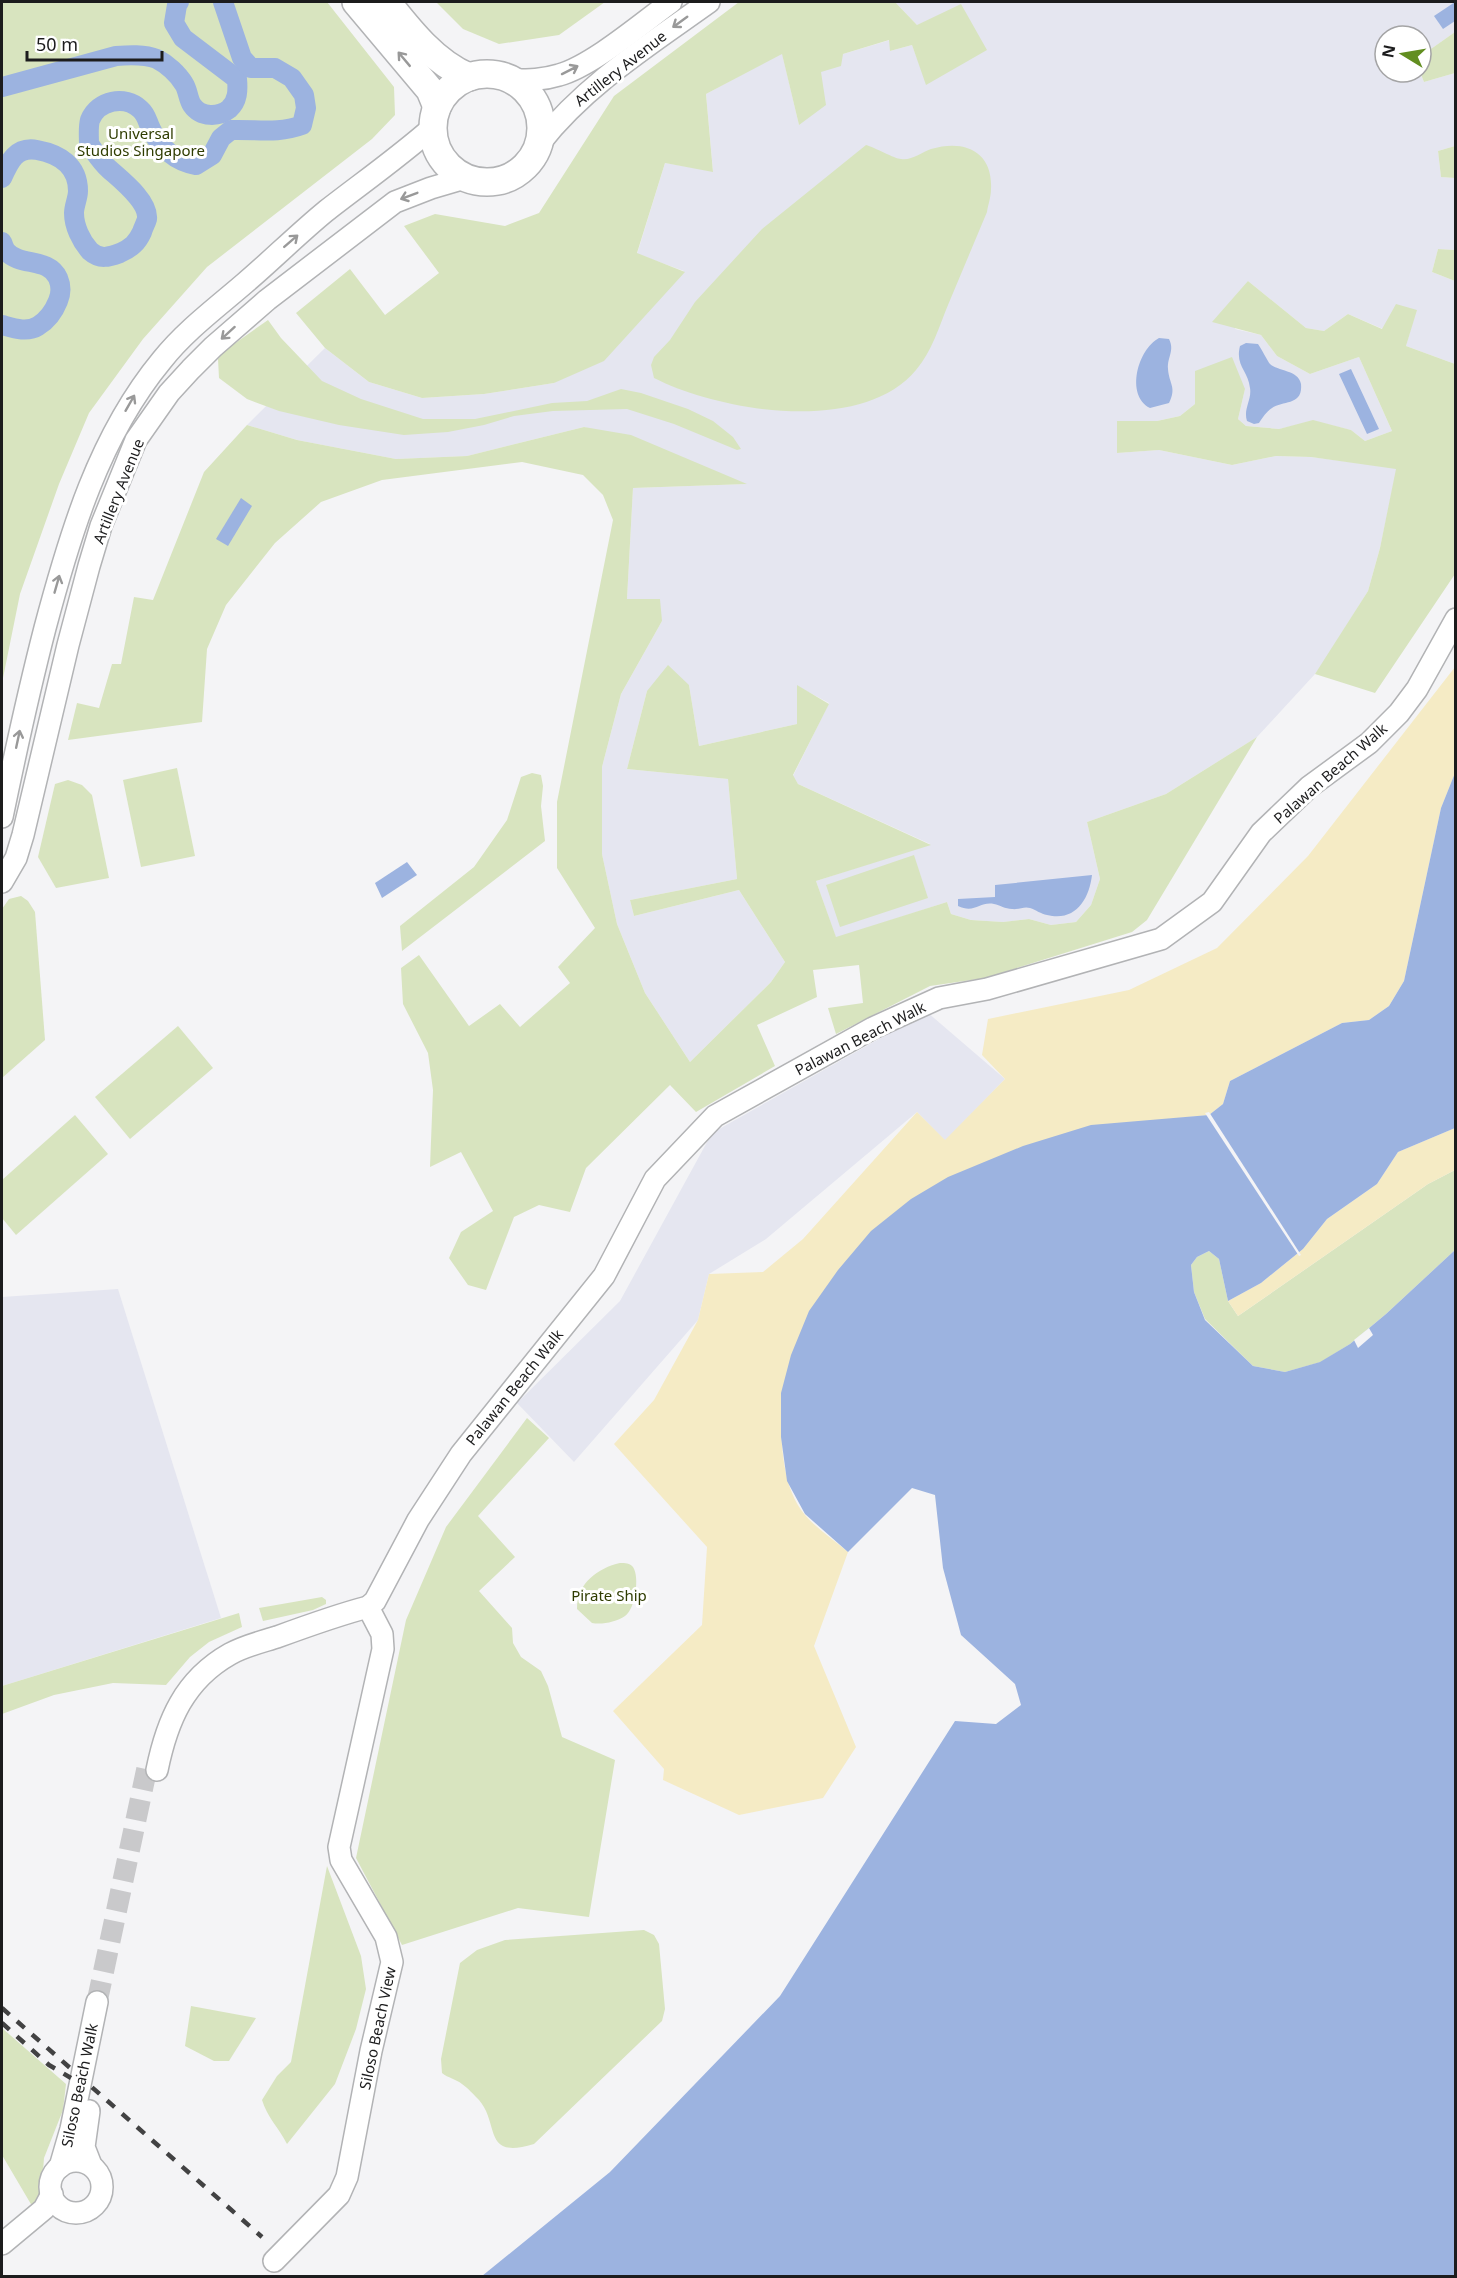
<svg xmlns="http://www.w3.org/2000/svg" width="1457" height="2278" font-family="'Noto Sans',sans-serif">
<rect width="100%" height="100%" fill="#f4f4f6"/>
<!-- built -->
<g fill="#e5e6f0">
<polygon points="895,2 1455,2 1455,32 1421,56 1421,36 1385,36 1385,72 1420,72 1424,82 1455,73 1455,146 1438,151 1441,177 1455,178 1455,250 1438,249 1432,272 1455,281 1455,364 1406,346 1416,310 1383,329 1348,314 1324,331 1306,328 1248,281 1235,329 1261,335 1277,356 1310,374 1359,357 1392,431 1365,441 1351,430 1313,421 1279,429 1246,426 1238,419 1245,389 1195,404 1180,416 1157,421 1117,421 1117,453 1159,450 1232,465 1276,456 1311,457 1397,468 1380,548 1368,591 1325,660 1315,674 1257,737 1166,794 1087,822 1100,879 1091,905 1076,922 1051,925 1029,919 1003,922 971,920 951,914 947,902 836,938 816,881 930,844 798,784 793,776 829,703 797,686 797,724 699,746 689,685 647,691 627,769 728,779 737,879 630,900 634,916 739,890 785,962 771,982 690,1062 645,993 617,924 602,854 602,767 621,694 662,621 627,599 633,488 746,484 703,467 584,427 467,456 396,459 297,440 247,425 325,348 369,382 422,398 484,394 554,383 684,271 637,254 665,163 713,171 706,94 782,53 799,125 821,71 843,54 890,40 890,51 912,45 927,85 917,25"/>
<polygon points="927,1012 1005,1079 945,1141 917,1112 766,1239 709,1274 698,1320 574,1462 517,1403 620,1301 712,1133"/>
<polygon points="118,1289 221,1618 2,1686 2,1297"/>
</g>
<!-- green -->
<g fill="#d8e4bf">
<polygon points="2,2 327,2 394,87 395,115 372,139 207,267 143,339 89,413 59,484 20,594 2,683"/>
<polygon points="436,2 605,2 559,35 499,44 463,29"/>
<polygon points="739,2 895,2 917,25 961,4 987,50 926,85 912,45 890,51 889,40 843,54 841,66 821,72 826,105 799,125 782,54 706,94 713,172 665,163 637,253 685,272 604,361 554,383 484,394 422,398 369,382 325,348 296,313 350,269 385,315 439,273 404,226 435,214 505,226 539,213 614,96"/>
<polygon points="1455,32 1455,73 1424,82 1420,72 1421,56"/>
<path d="M 866,145 C 874,147 895,159 901,159 C 911,161 922,152 931,149 C 964,139 993,151 991,189 C 991,197 988,205 987,212 C 974,243 961,274 948,305 C 939,327 932,351 916,370 C 862,435 721,412 654,378 L 651,365 L 654,357 L 670,340 L 695,302 L 762,229 Z"/>
<polygon points="1455,146 1455,178 1441,177 1438,151"/>
<polygon points="1438,249 1455,250 1455,281 1432,272"/>
<polygon points="1248,281 1306,328 1324,331 1348,314 1382,329 1396,304 1417,310 1406,346 1455,364 1455,574 1375,693 1315,674 1368,591 1380,548 1396,469 1311,457 1276,456 1232,465 1159,450 1117,453 1117,421 1157,421 1180,416 1195,404 1195,371 1232,357 1245,389 1238,419 1246,426 1279,429 1313,420 1351,430 1365,441 1392,431 1359,357 1310,374 1277,356 1261,335 1212,322"/>
<polygon points="268,320 281,338 322,381 361,399 423,419 475,419 552,403 587,401 621,389 641,393 688,409 713,421 733,437 741,449 737,450 674,424 627,409 553,411 514,416 484,425 448,432 404,435 339,425 279,411 247,399 219,378 218,359 224,351"/>
<polygon points="247,425 297,440 396,459 467,456 584,427 631,435 747,484 633,488 627,599 660,599 662,621 621,694 602,767 602,854 617,924 645,993 690,1062 771,982 785,962 739,890 634,916 630,900 737,879 728,779 627,769 647,691 668,665 689,685 699,746 797,724 797,685 829,704 793,775 798,784 931,845 816,881 836,937 947,902 951,914 971,920 1003,922 1029,919 1051,925 1076,922 1091,905 1100,879 1087,822 1166,794 1257,737 1147,920 1132,932 985,978 930,986 836,1034 828,1008 863,1003 859,965 813,970 817,997 757,1025 775,1066 696,1112 670,1085 586,1168 570,1212 539,1205 514,1217 486,1290 468,1285 449,1258 461,1232 493,1211 461,1152 430,1167 433,1090 428,1053 403,1004 401,968 419,955 469,1026 500,1004 520,1027 570,983 558,967 595,928 557,868 557,802 613,520 603,495 583,475 522,462 382,480 321,502 275,543 226,605 207,649 202,722 68,740 77,703 99,708 112,664 121,664 134,597 153,600 204,472"/>
<polygon points="177,768 195,856 141,867 123,780"/>
<polygon points="532,773 541,775 543,786 541,806 545,841 402,951 400,926 474,867 507,820 521,777"/>
<polygon points="68,780 82,785 92,795 109,878 56,888 38,857 55,784"/>
<polygon points="914,855 928,898 840,927 826,885"/>
<polygon points="21,896 28,901 35,912 45,1040 2,1078 2,909 9,899"/>
<polygon points="178,1026 213,1068 130,1139 95,1097"/>
<polygon points="75,1115 108,1154 16,1235 2,1218 2,1180"/>
<polygon points="1455,1170 1455,1250 1386,1314 1350,1344 1321,1362 1285,1372 1253,1366 1205,1319 1194,1292 1191,1265 1197,1257 1209,1251 1219,1259 1228,1301 1238,1316 1428,1184"/>
<polygon points="527,1418 549,1438 478,1516 515,1557 479,1591 512,1628 513,1643 521,1657 541,1671 548,1686 562,1737 615,1760 589,1917 518,1908 402,1945 356,1858 406,1620 446,1527"/>
<path d="M 620,1563 C 625,1563 630,1563 633,1567 C 640,1577 635,1610 625,1616 C 616,1622 602,1625 592,1623 L 577,1609 C 577,1583 598,1568 620,1563 Z"/>
<polygon points="322,1597 326,1600 326,1604 313,1610 263,1621 259,1608"/>
<polygon points="239,1613 242,1627 209,1642 190,1657 166,1685 113,1683 54,1695 2,1714 2,1686"/>
<path d="M 327,1866 L 361,1956 L 366,1989 L 356,2029 L 335,2084 L 287,2144 C 279,2128 267,2117 262,2100 L 277,2076 L 291,2062 Z"/>
<path d="M 644,1930 L 654,1935 L 659,1944 L 665,2009 L 662,2021 L 534,2144 C 482,2160 500,2124 479,2100 C 474,2095 468,2088 462,2084 C 456,2079 448,2078 442,2073 L 441,2059 L 460,1963 L 477,1950 L 505,1940 Z"/>
<polygon points="191,2006 256,2018 229,2061 214,2061 185,2046"/>
<polygon points="2,2028 66,2084 63,2110 44,2158 41,2199 35,2211 2,2155"/>
</g>
<!-- sand -->
<g fill="#f5ebc5">
<path d="M 1455,667 L 1455,773 L 1441,808 L 1404,981 L 1389,1006 L 1369,1020 L 1342,1023 L 1230,1081 L 1223,1104 L 1209,1115 L 1138,1122 L 781,1393 C 781,1432 779,1484 805,1515 C 817,1529 834,1540 848,1552 L 814,1646 L 856,1747 L 823,1798 L 739,1815 L 663,1780 L 664,1769 L 613,1711 L 702,1625 L 707,1547 L 614,1444 L 654,1400 L 698,1320 L 709,1274 L 763,1272 L 803,1239 L 917,1112 L 945,1140 L 1005,1079 L 982,1055 L 988,1019 L 1129,990 L 1217,948 L 1308,856 Z"/>
<polygon points="1455,1128 1455,1170 1428,1184 1238,1316 1228,1301 1261,1283 1303,1249 1327,1219 1377,1184 1398,1152"/>
</g>
<!-- water -->
<g fill="#9cb3e0">
<polygon points="1455,2 1455,21 1443,29 1434,16"/>
<path d="M 1159,338 L 1169,339 C 1175,351 1167,357 1168,369 C 1169,384 1177,387 1169,403 L 1150,408 C 1125,395 1138,349 1159,338 Z"/>
<path d="M 1246,343 L 1258,344 C 1261,348 1268,362 1270,364 C 1277,371 1299,370 1301,384 C 1303,406 1283,400 1272,408 C 1266,412 1263,417 1259,423 L 1254,424 L 1247,421 C 1243,409 1252,400 1250,388 C 1248,370 1235,366 1240,346 Z"/>
<polygon points="1351,369 1379,429 1367,434 1339,374"/>
<polygon points="241,498 252,506 228,546 216,539"/>
<polygon points="1455,773 1455,1128 1398,1152 1377,1184 1327,1219 1303,1249 1261,1283 1228,1301 1219,1259 1209,1251 1197,1257 1191,1265 1194,1292 1205,1320 1253,1366 1285,1372 1320,1362 1350,1344 1386,1314 1455,1250 1455,2276 482,2276 610,2172 780,1996 955,1721 996,1724 1021,1705 1015,1684 961,1635 943,1568 935,1495 912,1488 848,1552 805,1514 787,1481 781,1437 781,1393 791,1355 809,1311 838,1270 871,1231 911,1199 948,1177 1023,1146 1091,1125 1209,1115 1223,1104 1230,1081 1342,1023 1369,1020 1389,1006 1404,981 1441,808"/>
<polygon points="407,862 417,875 382,898 375,883"/>
<path d="M 1092,875 C 1089,900 1075,922 1047,915 C 1041,914 1036,910 1030,908 C 1024,906 1018,910 1012,909 C 1005,909 1000,905 994,904 C 980,901 975,914 958,906 L 958,899 L 995,897 L 995,885 Z"/>
</g>
<!-- pier -->
<g fill="#f4f4f6">
<polygon points="1209,1112 1301,1255 1299,1256 1205,1113"/>
<polygon points="1369,1328 1373,1335 1358,1348 1354,1340"/>
</g>
<g fill="none" stroke-linecap="round" stroke-linejoin="round">
<!-- canal -->
<g stroke="#9cb3e0" stroke-width="20">
<path d="M 2,87 L 116,56 C 129,55 144,54 157,59 C 167,64 178,74 184,84 C 188,90 188,99 192,105 C 201,118 219,117 229,109 C 238,101 238,90 237,79 L 183,38 L 174,23 L 177,5 L 179,2"/>
<path d="M 2,178 C 9,162 16,146 37,150 C 59,154 78,165 78,191 C 78,198 74,206 74,213 C 74,226 81,241 90,251 C 100,260 109,257 120,253 C 131,248 137,243 142,232 C 143,228 146,223 147,219 C 149,201 120,179 109,169 C 101,162 95,152 89,144 C 89,137 88,127 90,120 C 98,100 125,95 140,109 C 147,115 147,121 151,129 C 159,147 176,162 196,165 L 212,155 L 221,138 L 231,130 C 256,129 278,134 302,125 L 306,108 L 304,95 L 292,78 L 275,68 L 251,68 L 242,58 L 223,2"/>
<path d="M 2,242 C 3,245 4,248 6,251 C 20,267 48,257 58,278 C 61,285 61,294 58,301 C 54,311 48,320 38,326 C 27,333 13,328 2,325"/>
</g>
<!-- minor-tunnel -->
<polyline stroke="#c9c9cb" stroke-width="21" stroke-dasharray="21 10" stroke-linecap="butt" points="97,2002 147,1768"/>
<!-- minor casing -->
<g stroke="#b2b3b5" stroke-width="24">
<g id="minor">
<path d="M 513,80 C 528,80 543,80 559,75 C 592,66 642,23 671,2"/>
<path d="M 539,144 C 585,85 649,45 709,2"/>
<path d="M 2,817 C 15,754 29,690 45,628 C 70,534 99,436 162,360 C 185,331 216,308 245,283 C 272,260 298,234 326,211 C 362,183 399,157 433,127"/>
<polyline points="2,882 16,858 23,835 68,645 89,566 101,526 136,440 169,393 191,369 213,347 267,300 395,202 431,188 465,178"/>
<path d="M 157,1770 C 167,1721 184,1680 230,1654 C 244,1646 261,1642 277,1637 C 307,1626 337,1615 368,1607 L 375,1601 L 418,1520 L 461,1454 L 604,1276 L 655,1179 L 715,1116 L 873,1028 L 939,998 L 987,989 L 1161,939 L 1212,902 L 1261,833 L 1309,787 L 1369,743 L 1399,713 L 1417,689 L 1456,619"/>
<polyline points="89,2111 84,2147 91,2165"/>
<circle cx="76" cy="2187" r="26"/>
<polyline points="60,2167 71,2129 97,2002"/>
<polyline points="2,2244 44,2209 52,2194"/>
<polyline points="274,2261 339,2195 347,2177 371,2051 392,1962 386,1937 341,1860 339,1847 383,1649 382,1634 368,1607"/>
</g>
</g>
<!-- major casing -->
<g stroke="#b2b3b5" stroke-width="30">
<g id="major">
<polyline points="356,2 430,90 437,107"/>
<path d="M 387,2 C 409,30 435,63 469,77"/>
<circle cx="487" cy="128" r="54"/>
</g>
</g>
<!-- minor -->
<use href="#minor" stroke="#fff" stroke-width="21"/>
<!-- major -->
<use href="#major" stroke="#fff" stroke-width="27"/>
<!-- rail -->
<g stroke="#424243" stroke-width="4.5" stroke-dasharray="10 10" stroke-linecap="butt">
<polyline points="2,2008 262,2237"/>
<polyline points="2,2023 49,2065 71,2078"/>
</g>
</g>
<!-- one-way arrows -->
<defs><path id="oneway-shaft" d="M-6 0H5M1.5-3L5.5 0L1.5 3" fill="none" stroke-width="1.6" stroke-linecap="round" stroke-linejoin="round" transform="scale(1.5)"/></defs>
<g stroke="#999">
<use href="#oneway-shaft" transform="translate(680 22) rotate(144)"/>
<use href="#oneway-shaft" transform="translate(404 59) rotate(-130)"/>
<use href="#oneway-shaft" transform="translate(570 70) rotate(-27)"/>
<use href="#oneway-shaft" transform="translate(409 196) rotate(159)"/>
<use href="#oneway-shaft" transform="translate(291 241) rotate(-41)"/>
<use href="#oneway-shaft" transform="translate(228 333) rotate(138)"/>
<use href="#oneway-shaft" transform="translate(130 403) rotate(-60)"/>
<use href="#oneway-shaft" transform="translate(57 584) rotate(-74)"/>
<use href="#oneway-shaft" transform="translate(18 739) rotate(-78)"/>
</g>
<g text-anchor="middle" dominant-baseline="central" stroke-width="6" stroke-linejoin="round" paint-order="stroke">
<!-- street labels -->
<g font-size="15" fill="#1c1c1d" stroke="#fff">
<text transform="translate(620 68) rotate(-38)">Artillery Avenue</text>
<text transform="translate(118 491) rotate(-68)">Artillery Avenue</text>
<text transform="translate(1330 773) rotate(-41)">Palawan Beach Walk</text>
<text transform="translate(860 1038) rotate(-27)">Palawan Beach Walk</text>
<text transform="translate(514 1387) rotate(-51)">Palawan Beach Walk</text>
<text transform="translate(377 2028) rotate(-78)">Siloso Beach View</text>
<text transform="translate(79 2085) rotate(-78)">Siloso Beach Walk</text>
</g>
<!-- park labels -->
<g font-size="15" fill="#2f3c01" stroke="#fff">
<text x="141" y="133">Universal<tspan x="141" dy="17">Studios Singapore</tspan></text>
<text x="609" y="1595">Pirate Ship</text>
</g>
</g>
<!-- border -->
<rect width="1457" height="2278" fill="none" stroke="#1c1c1d" stroke-width="6"/>
<!-- north arrow -->
<g transform="translate(1403 54) rotate(281)"><circle r="28" fill="#ffffff" stroke="#a4a4a5" stroke-width="1.5"/>
<path d="M0-4.5L10 22L0 15L-10 22Z" fill="#628e20"/>
<text y="-9" font-size="16" font-weight="bold" text-anchor="middle" fill="#1c1c1d">N</text>
</g>
<!-- scale -->
<path d="M27 51v9h135v-9" fill="none" stroke="#1c1c1d" stroke-width="3"/>
<text x="36" y="51" font-size="18" fill="#1c1c1d" stroke="#ffffff" stroke-width="4.5" paint-order="stroke">50 m</text>
</svg>
